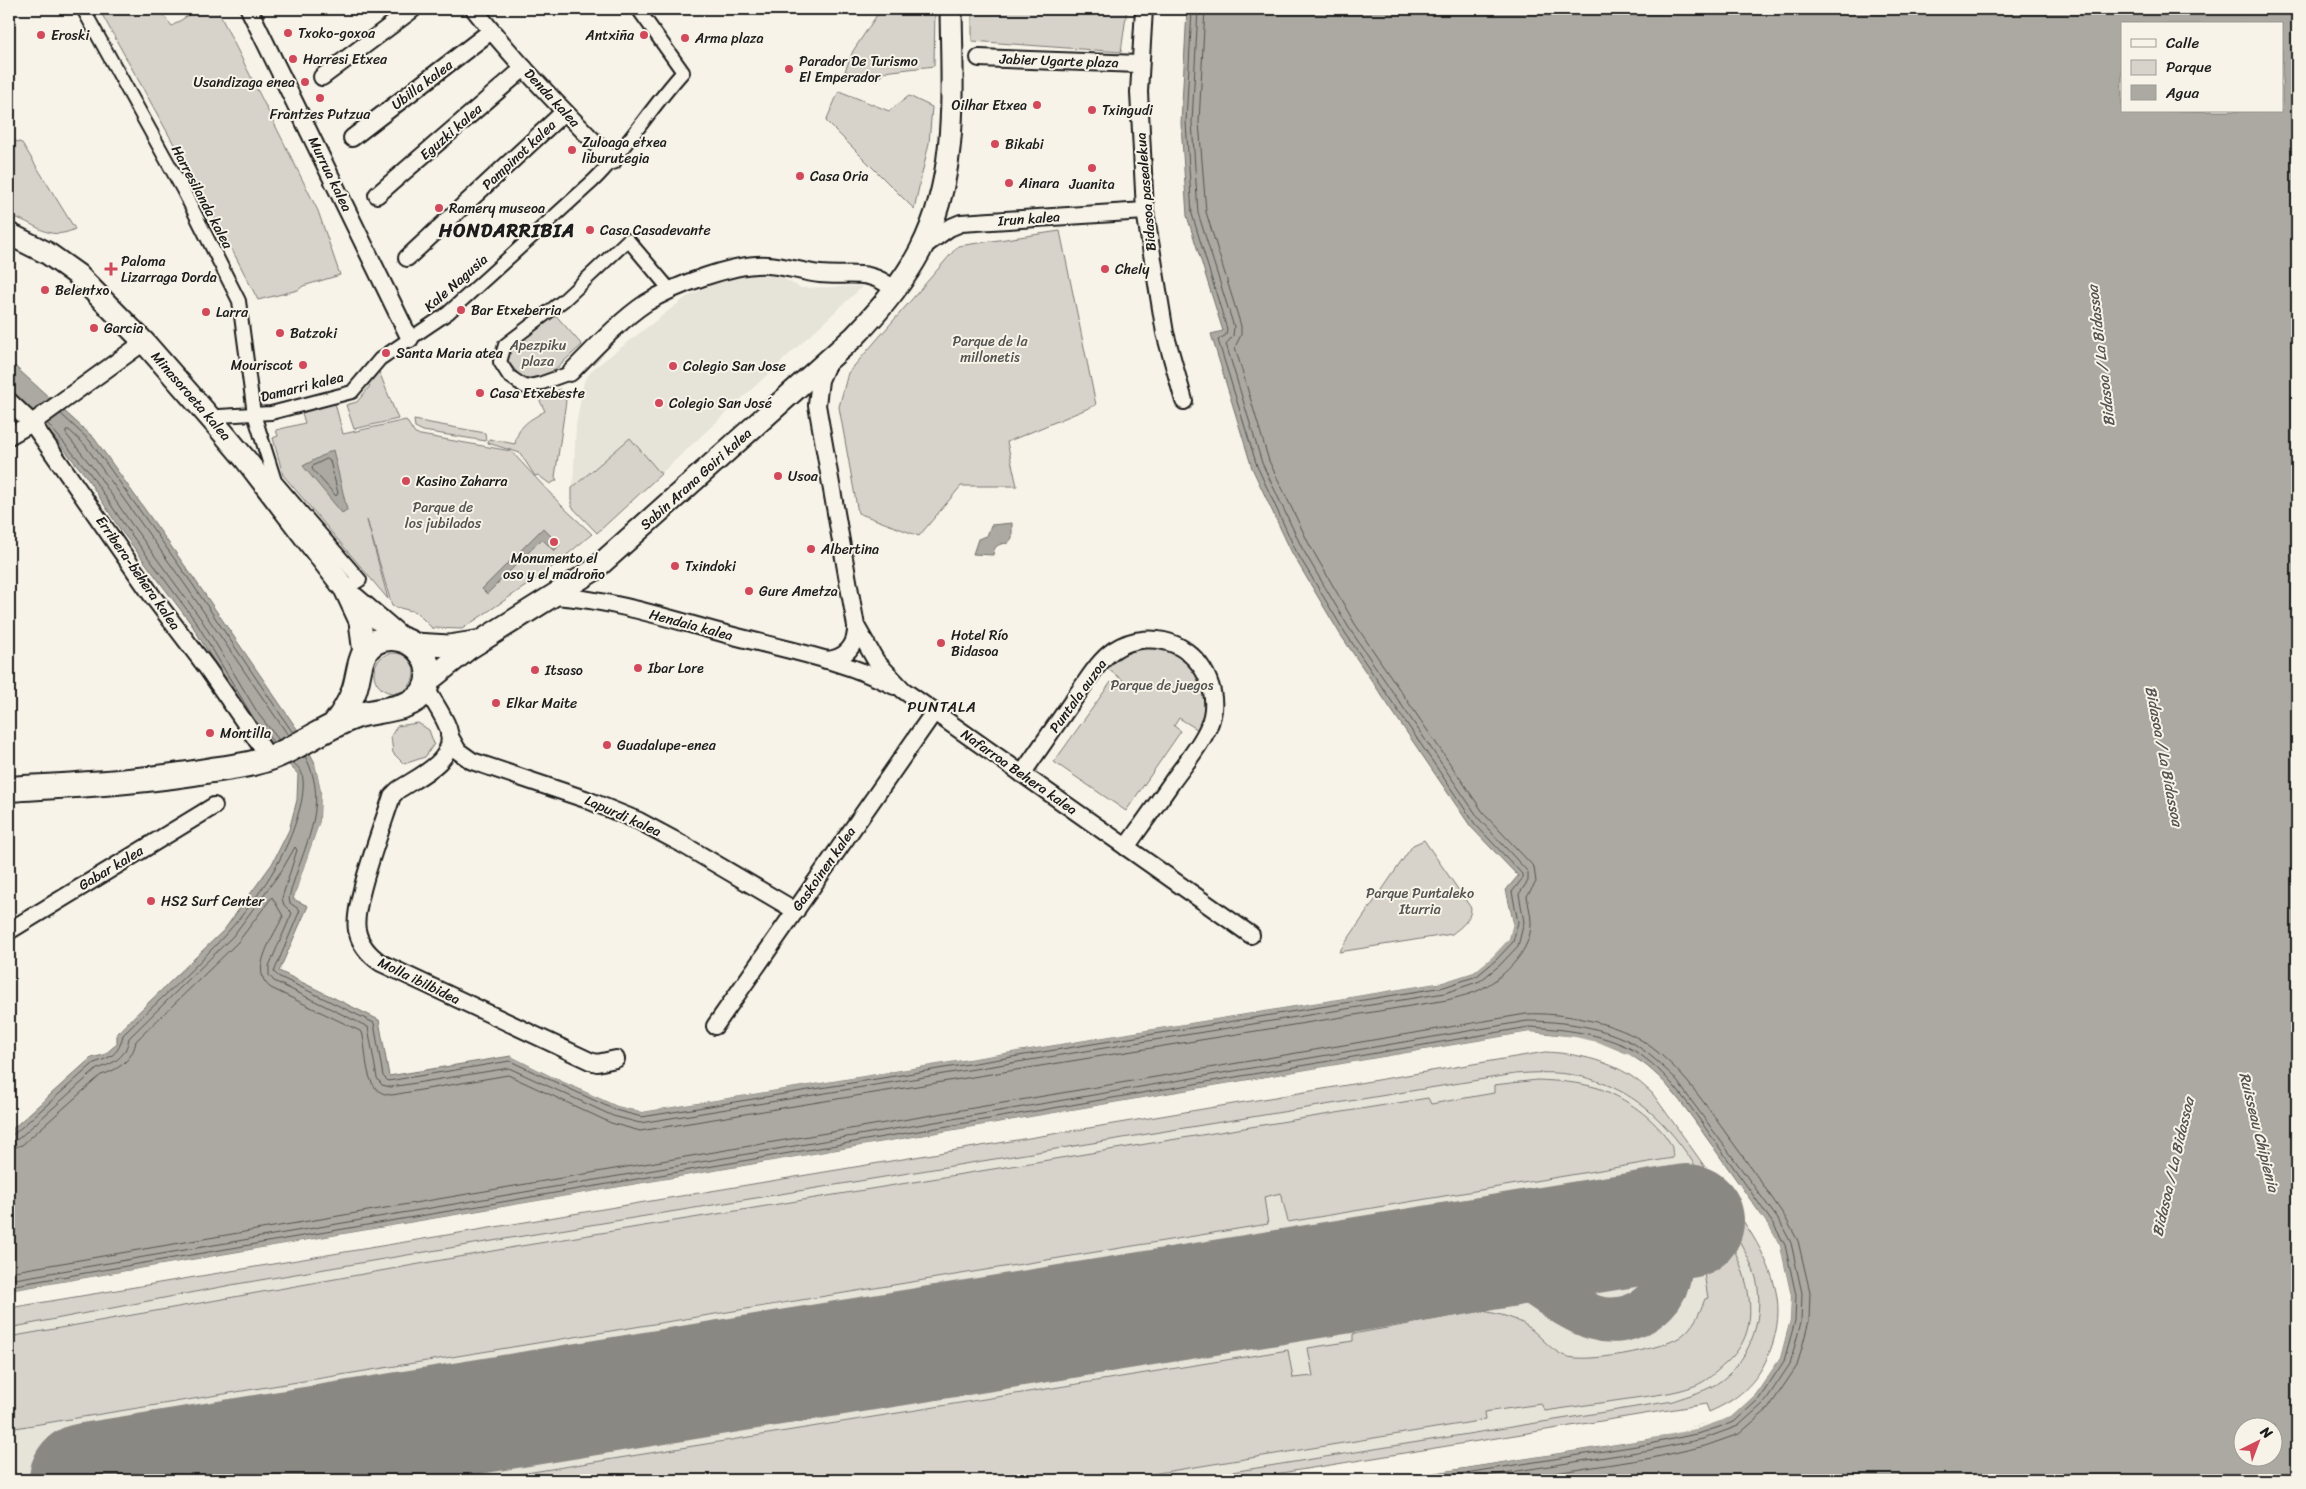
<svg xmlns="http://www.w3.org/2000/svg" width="2306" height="1489" font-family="Sriracha,sans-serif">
<rect width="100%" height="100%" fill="#f7f3e8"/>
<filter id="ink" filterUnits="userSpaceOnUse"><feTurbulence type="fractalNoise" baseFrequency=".02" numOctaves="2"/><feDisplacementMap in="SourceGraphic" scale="10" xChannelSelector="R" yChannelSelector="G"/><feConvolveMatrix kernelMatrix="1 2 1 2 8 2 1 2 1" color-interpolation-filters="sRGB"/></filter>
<g filter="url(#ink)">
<!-- built -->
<g fill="#e6e3d9">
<polygon points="752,271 775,274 801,288 863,286 597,533 572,507 576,425 584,381 593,369 685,298 717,282"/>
<polygon points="1545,1052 1560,1052 1601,1062 1630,1075 1652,1093 1754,1237 1777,1296 1777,1326 1774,1343 1762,1370 1747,1388 1730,1403 1709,1412 1706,1404 1238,1480 9,1480 9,1308"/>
</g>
<!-- green -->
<g fill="#d7d3cb" stroke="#7a7874">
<polygon points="99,9 158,9 172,26 198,9 217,9 318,211 340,275 303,286 298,290 258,300 227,240"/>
<polygon points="881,9 935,9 934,66 884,72 877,81 845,71 853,51"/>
<polygon points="972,9 1127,9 1121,52 972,41"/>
<polygon points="839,91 889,111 909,96 932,107 929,143 914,209 826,121"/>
<path d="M 9,139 L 22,143 L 75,229 C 46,243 36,221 9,216 Z"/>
<polygon points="1060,231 1096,405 1007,442 1017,486 961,486 919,536 858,513 839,407 848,373 958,246"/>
<polygon points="552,311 582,345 545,378 522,378 506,359 510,345"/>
<polygon points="378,369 398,419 354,429 346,405 357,402 370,386 367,383"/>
<path d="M 560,389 L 566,401 L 555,477 L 557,480 L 550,484 L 538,475 L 535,476 L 520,453 L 488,443 L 489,439 L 515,444 C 518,425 530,420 545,411 L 539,399 Z"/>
<polygon points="335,403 343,434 406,420 415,434 511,451 562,506 592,534 545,573 462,629 432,628 416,612 392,606 367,520 388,599 283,475 273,438 278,436 276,430 305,423 302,413"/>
<polygon points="414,420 485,433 486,441 423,431 415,427"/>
<polygon points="630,438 661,474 597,533 572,507 572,488"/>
<polygon points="1139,646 1172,650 1198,671 1207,703 1200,731 1179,718 1174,726 1181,731 1126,811 1054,762 1111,682 1119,688 1124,681 1105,667 1109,661"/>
<circle cx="394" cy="673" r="20"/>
<polygon points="418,723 429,730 434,744 425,757 404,764 393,753 391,736 397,726"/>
<path d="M 1424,840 L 1471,908 C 1471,920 1461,927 1452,934 L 1339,952 L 1413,845 Z"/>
<path d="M 1545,1052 C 1573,1053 1607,1060 1631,1076 C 1639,1081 1645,1087 1652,1093 C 1673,1122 1694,1151 1714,1180 C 1739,1215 1770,1253 1777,1297 C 1780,1317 1776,1337 1768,1356 C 1756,1384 1737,1400 1709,1412 L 1706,1404 L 1238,1480 L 1182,1480 L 1673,1401 C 1689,1395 1708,1391 1722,1380 C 1752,1357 1765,1314 1756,1278 C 1748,1252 1731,1228 1718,1204 C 1693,1159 1663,1111 1614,1088 C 1580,1072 1552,1071 1515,1074 L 419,1253 L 231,1285 L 9,1328 L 9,1308 Z"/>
<path d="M 1537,1080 C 1557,1081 1578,1082 1598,1088 C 1624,1097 1656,1119 1670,1143 C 1673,1147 1672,1154 1673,1158 L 1288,1222 L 1281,1193 L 1264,1197 L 1268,1224 L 9,1429 L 9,1337 L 515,1247 L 1428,1098 L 1431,1104 L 1494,1093 L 1494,1085 Z"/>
<path d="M 1687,1167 C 1717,1219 1787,1311 1725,1364 C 1716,1372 1706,1382 1694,1386 C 1676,1393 1655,1395 1635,1398 C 1605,1402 1575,1407 1545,1411 L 1541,1404 L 1484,1412 L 1485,1420 L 1115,1480 L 483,1480 L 1288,1350 L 1293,1378 L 1313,1376 L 1308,1348 L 1353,1341 L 1353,1334 L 1482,1311 C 1499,1314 1519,1318 1532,1330 C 1543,1339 1552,1351 1565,1356 C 1585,1364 1663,1349 1680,1337 C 1694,1327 1699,1314 1705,1299 L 1708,1298 Z"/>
</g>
<!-- water -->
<g fill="#aca9a2" stroke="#72716c" fill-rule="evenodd">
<path d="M 1187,9 L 2297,9 L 2297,1480 L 1389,1480 L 1648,1439 L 1731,1417 L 1755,1395 L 1780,1358 L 1790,1320 L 1791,1296 L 1780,1246 L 1770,1228 C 1750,1200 1731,1172 1711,1144 C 1690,1115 1662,1070 1629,1055 C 1598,1040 1564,1035 1530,1032 L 9,1291 L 9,1132 L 91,1058 L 104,1055 L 117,1044 L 117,1033 L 224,930 L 272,864 L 289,830 L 297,800 L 298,774 L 266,742 L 250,722 L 192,625 L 120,529 L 85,475 L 54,437 L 9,392 L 9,361 L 94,438 L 195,580 L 297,729 L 315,763 L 321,791 L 320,821 L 293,899 L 308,906 L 279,971 L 379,1020 L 389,1076 L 511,1056 L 553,1077 L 617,1106 L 642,1112 L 1443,982 L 1474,972 L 1509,939 L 1513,922 L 1506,890 L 1518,876 L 1471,827 L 1340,634 L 1292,553 L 1252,468 L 1211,334 L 1223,331 L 1187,216 L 1181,123 ZM 2122,24 L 2282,24 L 2282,111 L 2122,111 ZM 2244,1426 L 2274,1426 L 2274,1456 L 2244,1456 Z"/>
<polygon points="333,450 347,510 342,513 303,466"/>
<path d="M 1012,523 L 1012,538 L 1008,543 C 999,544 994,545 993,555 L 973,554 L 978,539 L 987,536 L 991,525 Z"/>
<polygon points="543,528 560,545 554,551 542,539 487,594 482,589"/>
</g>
<!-- pier -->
<g fill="#f7f3e8">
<polygon points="317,762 324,791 323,821 293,899 320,821 321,791 315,763"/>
<polygon points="1505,888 1513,923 1509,939 1492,957 1474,972 1443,982 642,1112 617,1106 553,1077 511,1056 515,1055 618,1103 642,1109 1442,979 1473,969 1491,955 1507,938 1510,922"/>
<polygon points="1530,1032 1575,1037 1598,1042 1630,1055 1648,1068 1666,1085 1687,1112 1770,1228 1780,1246 1791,1296 1790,1320 1780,1358 1755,1395 1731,1417 1700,1428 1648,1439 1387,1480 1389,1478 1648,1437 1699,1425 1730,1415 1753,1394 1778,1357 1788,1319 1789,1296 1778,1247 1768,1229 1685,1113 1664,1086 1647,1070 1629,1057 1597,1045 1575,1039 1530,1035 9,1294 9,1291"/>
</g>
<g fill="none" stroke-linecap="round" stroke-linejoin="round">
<!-- shore -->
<g stroke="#565452" stroke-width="1">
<polyline points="61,414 90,441 191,582 293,733"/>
<polyline points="47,423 89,472 125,526 196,622 254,719 273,742"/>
<polygon points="327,459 330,461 338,493 336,496 312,469 313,466"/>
<polyline points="279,740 259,715 201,619 130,522 94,469 66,434 66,430 69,430 85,445 186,586 288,735"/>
<path d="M 305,756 C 332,807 301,849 289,898 L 290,903 L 300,910 L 274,972 L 278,976 L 374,1023 L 383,1076 L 388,1081 L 510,1061 L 615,1110 L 642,1117 L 1444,987 L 1477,976 L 1496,960 L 1513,942 L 1518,922 L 1512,892 L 1522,879 L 1522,874 L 1475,824 L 1344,631 L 1296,551 L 1257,466 L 1218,340 L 1226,335 L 1227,329 L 1192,214 L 1186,122 L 1192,9"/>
<path d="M 9,1135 L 14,1134 L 94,1063 C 112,1057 119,1054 123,1035 C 188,972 275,902 299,811 C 302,801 305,785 302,774 C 301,769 296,766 293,762"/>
<path d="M 9,1142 L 18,1139 L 97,1069 C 115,1063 126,1057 129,1038 L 233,936 L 282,870 L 295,847 L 297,850 L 282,898 L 284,905 L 292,913 L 269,966 L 269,975 L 274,981 L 368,1027 L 377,1078 L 382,1085 L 391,1087 L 509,1068 L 613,1116 L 640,1123 L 1445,993 L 1480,981 L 1500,965 L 1518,946 L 1524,922 L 1519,894 L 1528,881 L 1528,872 L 1480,820 L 1349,628 L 1302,548 L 1262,463 L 1226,344 L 1233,336 L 1234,327 L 1198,213 L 1192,122 L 1198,9"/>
<path d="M 9,1149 L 22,1145 L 101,1075 C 118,1070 133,1060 136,1041 L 238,942 L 272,897 L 283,916 C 275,935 247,971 271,988 L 362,1032 C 368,1052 362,1095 392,1095 L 508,1075 L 611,1123 L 640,1131 L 1447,1000 C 1458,997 1473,994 1483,988 C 1506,975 1532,950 1531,922 C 1531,914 1528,904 1527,896 L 1536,882 L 1534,867 L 1485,815 L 1355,624 L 1309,544 L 1269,461 L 1235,347 L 1241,335 L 1241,326 L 1206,212 L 1199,122 L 1205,9"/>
<path d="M 9,1272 L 1526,1014 C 1559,1012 1613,1022 1641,1040 C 1677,1063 1701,1098 1725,1132 C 1746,1160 1766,1189 1785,1217 L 1798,1241 L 1810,1292 L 1809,1321 L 1797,1366 L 1768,1409 L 1739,1434 L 1705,1446 L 1652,1458 L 1509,1480"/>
<path d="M 9,1280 L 1527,1021 C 1563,1021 1605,1027 1636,1045 C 1650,1054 1662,1066 1674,1077 L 1780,1222 L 1791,1243 L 1802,1293 L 1801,1322 L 1790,1364 L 1764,1403 L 1738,1426 L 1703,1439 L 1650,1450 L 1461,1480"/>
<path d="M 9,1286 L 1529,1027 C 1563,1029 1602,1033 1633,1050 C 1668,1071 1691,1108 1714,1140 C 1734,1168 1754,1196 1774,1225 L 1785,1245 L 1796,1295 L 1795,1321 L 1784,1361 L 1759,1399 L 1734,1422 L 1701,1433 L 1649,1444 L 1421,1480"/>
</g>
<!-- taxiway -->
<path stroke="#8a8882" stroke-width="45" d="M 1446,1260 C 1467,1262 1489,1262 1509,1270 C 1555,1288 1594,1344 1646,1309 C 1658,1301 1669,1286 1669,1271 C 1669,1254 1666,1239 1654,1226"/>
<!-- runway -->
<polyline stroke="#8a8882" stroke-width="114" points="86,1480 1687,1221"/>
<!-- pedestrian casing -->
<g stroke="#1c1c1c" stroke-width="16">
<g id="pedestrian">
<polyline points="83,9 183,190 239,301 254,414 275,481 360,580 345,589"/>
<polyline points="570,373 542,383 525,387 509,376 500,362 505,345 564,300 628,240 671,291"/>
<path d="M 213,421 L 219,416 L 271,413 L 352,392 L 380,359 L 448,313 L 593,181 C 627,148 651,107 683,72 L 638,9"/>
</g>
</g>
<!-- minor casing -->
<g stroke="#1c1c1c" stroke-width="20">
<g id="minor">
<polyline points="249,9 410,339"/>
<path d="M 474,9 C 516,63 565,112 613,161"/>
<polyline points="1144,9 1139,92 1145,211 1165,333 1184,401"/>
<polyline points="979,58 1139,64"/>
<polyline points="322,77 413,9"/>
<polyline points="352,138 491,31"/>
<polyline points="377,195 524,68"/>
<polyline points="921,248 949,228 961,223 1145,211"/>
<polyline points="407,258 564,112"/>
<polyline points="828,362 820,380 817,405 856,626 876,661 903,690 1251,935"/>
<path d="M 570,373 C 593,350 619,321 646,303 C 673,286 736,262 768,265 C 785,266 802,272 820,274 C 852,277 869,268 895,290"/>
<polyline points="9,401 32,423 153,597 207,668 263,749"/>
<polyline points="9,436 32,423 144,342"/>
<path d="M 555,596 C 613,600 670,619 726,634 C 782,649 842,659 894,686"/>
<path d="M 826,660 C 846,659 857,645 856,626"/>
<path d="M 425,686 C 432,700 443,714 448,728 C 459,760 419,776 398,790 L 392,796 C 383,825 352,905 357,930 C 360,945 369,955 381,963 L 590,1061 L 597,1063 L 616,1059"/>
<polyline points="449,735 458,751 472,761 585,799 639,821 682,844 796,911"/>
<path d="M 1022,774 C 1040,748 1058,722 1076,696 C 1087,681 1098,661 1114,650 C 1132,638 1157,636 1176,645 C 1206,660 1222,697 1208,728 C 1199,748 1184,765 1172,782 C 1157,804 1141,826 1126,847"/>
<polyline points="9,931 214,806"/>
<polyline points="715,1026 934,712"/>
</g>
</g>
<!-- tertiary casing -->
<g stroke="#1c1c1c" stroke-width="25">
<g id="tertiary">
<polyline points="9,234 47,253 78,275 144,342 213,421 246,460 345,589 360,621 364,654"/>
<polyline points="354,598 403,640"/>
<polyline points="414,644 449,646 475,642"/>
<path d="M 427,682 L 468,649 L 594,570 L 855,336 C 880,310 903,283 920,251 C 959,176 952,90 951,9"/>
</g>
</g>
<!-- secondary casing -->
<g stroke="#1c1c1c" stroke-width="28">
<path id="secondary" d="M 9,789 C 77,785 145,782 212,770 C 227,768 242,766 257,762 C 293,753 321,728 356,716 C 377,709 412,711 424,691 C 439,663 413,632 383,639 C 357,646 361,672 354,691 C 349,704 343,714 335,724"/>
</g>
<!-- pedestrian -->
<use href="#pedestrian" stroke="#f7f3e8" stroke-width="12"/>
<!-- minor -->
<use href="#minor" stroke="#f7f3e8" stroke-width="16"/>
<!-- tertiary -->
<use href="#tertiary" stroke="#f7f3e8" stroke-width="21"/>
<!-- secondary -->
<use href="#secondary" stroke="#f7f3e8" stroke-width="24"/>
</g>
</g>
<!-- markers -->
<g fill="#d1495b" stroke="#f7f3e8" stroke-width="2">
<circle cx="288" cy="33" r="5"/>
<circle cx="41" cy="35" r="5"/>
<circle cx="644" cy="35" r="5"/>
<circle cx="685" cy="38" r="5"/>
<circle cx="293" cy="59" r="5"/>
<circle cx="789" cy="69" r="5"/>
<circle cx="305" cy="82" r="5"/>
<circle cx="320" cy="98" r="5"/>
<circle cx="1037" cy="105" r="5"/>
<circle cx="1092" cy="110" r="5"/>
<circle cx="995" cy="144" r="5"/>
<circle cx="572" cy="150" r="5"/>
<circle cx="1092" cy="168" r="5"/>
<circle cx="800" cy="176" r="5"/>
<circle cx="1009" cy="183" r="5"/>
<circle cx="439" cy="208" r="5"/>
<circle cx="590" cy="230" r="5"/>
<path d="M108.5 261.5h5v5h5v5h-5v5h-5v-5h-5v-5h5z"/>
<circle cx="1105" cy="269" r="5"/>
<circle cx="45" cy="290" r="5"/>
<circle cx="461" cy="310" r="5"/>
<circle cx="206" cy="312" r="5"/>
<circle cx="94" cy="328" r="5"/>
<circle cx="280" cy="333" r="5"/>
<circle cx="386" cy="353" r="5"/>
<circle cx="303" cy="365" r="5"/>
<circle cx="673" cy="366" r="5"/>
<circle cx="480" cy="393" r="5"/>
<circle cx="659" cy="403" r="5"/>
<circle cx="778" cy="476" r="5"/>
<circle cx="406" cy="481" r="5"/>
<circle cx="554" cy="542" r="5"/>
<circle cx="811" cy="549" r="5"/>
<circle cx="675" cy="566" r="5"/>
<circle cx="749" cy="591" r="5"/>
<circle cx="941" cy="643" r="5"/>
<circle cx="638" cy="668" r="5"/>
<circle cx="535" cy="670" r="5"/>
<circle cx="496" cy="703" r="5"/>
<circle cx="210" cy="733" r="5"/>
<circle cx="607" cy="745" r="5"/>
<circle cx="151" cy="901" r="5"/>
</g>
<g text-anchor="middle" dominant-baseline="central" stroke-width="4" stroke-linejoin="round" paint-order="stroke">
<!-- poi labels -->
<g font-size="14" fill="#1c1c1c" stroke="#f7f3e8" text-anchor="start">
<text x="298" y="33">Txoko-goxoa</text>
<text x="51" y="35">Eroski</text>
<text x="634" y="35" text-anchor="end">Antxiña</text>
<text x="695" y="38">Arma plaza</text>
<text x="303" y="59">Harresi Etxea</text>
<text x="799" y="61">Parador De Turismo<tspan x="799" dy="16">El Emperador</tspan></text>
<text x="295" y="82" text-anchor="end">Usandizaga enea</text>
<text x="1027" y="105" text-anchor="end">Oilhar Etxea</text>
<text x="1102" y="110">Txingudi</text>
<text x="320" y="114" text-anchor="middle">Frantzes Putzua</text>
<text x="582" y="142">Zuloaga etxea<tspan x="582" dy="16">liburutegia</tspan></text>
<text x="1005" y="144">Bikabi</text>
<text x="810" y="176">Casa Oria</text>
<text x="1019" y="183">Ainara</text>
<text x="1092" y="184" text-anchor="middle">Juanita</text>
<text x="449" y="208">Ramery museoa</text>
<text x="600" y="230">Casa Casadevante</text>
<text x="121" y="261">Paloma<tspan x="121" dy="16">Lizarraga Dorda</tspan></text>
<text x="1115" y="269">Chely</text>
<text x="55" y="290">Belentxo</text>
<text x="471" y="310">Bar Etxeberria</text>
<text x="216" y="312">Larra</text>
<text x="104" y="328">Garcia</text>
<text x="290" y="333">Batzoki</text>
<text x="396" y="353">Santa Maria atea</text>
<text x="293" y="365" text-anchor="end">Mouriscot</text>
<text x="683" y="366">Colegio San Jose</text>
<text x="490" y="393">Casa Etxebeste</text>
<text x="669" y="403">Colegio San José</text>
<text x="788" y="476">Usoa</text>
<text x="416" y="481">Kasino Zaharra</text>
<text x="821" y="549">Albertina</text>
<text x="554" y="558" text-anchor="middle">Monumento el<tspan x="554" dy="16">oso y el madroño</tspan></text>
<text x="685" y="566">Txindoki</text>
<text x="759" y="591">Gure Ametza</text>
<text x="951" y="635">Hotel Río<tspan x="951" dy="16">Bidasoa</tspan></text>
<text x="648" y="668">Ibar Lore</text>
<text x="545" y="670">Itsaso</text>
<text x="506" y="703">Elkar Maite</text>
<text x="220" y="733">Montilla</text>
<text x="617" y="745">Guadalupe-enea</text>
<text x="161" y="901">HS2 Surf Center</text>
</g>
<!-- street labels -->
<g font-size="14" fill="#1c1c1c" stroke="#f7f3e8">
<text transform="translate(1059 61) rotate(2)">Jabier Ugarte plaza</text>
<text transform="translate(422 85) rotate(-37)">Ubilla kalea</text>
<text transform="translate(552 98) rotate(47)">Denda kalea</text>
<text transform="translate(451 132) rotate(-41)">Eguzki kalea</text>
<text transform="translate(519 155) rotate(-43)">Pampinot kalea</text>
<text transform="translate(330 174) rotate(64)">Murrua kalea</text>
<text transform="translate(1146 192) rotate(-95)">Bidasoa pasealekua</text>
<text transform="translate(202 197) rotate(62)">Harresilanda kalea</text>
<text transform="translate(1029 219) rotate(-4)">Irun kalea</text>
<text transform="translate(456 283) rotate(-41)">Kale Nagusia</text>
<text transform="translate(302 387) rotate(-14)">Damarri kalea</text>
<text transform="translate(191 396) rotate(49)">Minasoroeta kalea</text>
<text transform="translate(696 479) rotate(-42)">Sabin Arana Goiri kalea</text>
<text transform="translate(138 573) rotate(55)">Erribera-behera kalea</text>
<text transform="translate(691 625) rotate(15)">Hendaia kalea</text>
<text transform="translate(1078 696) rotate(-54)">Puntala auzoa</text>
<text transform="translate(1019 772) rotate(35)">Nafarroa Behera kalea</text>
<text transform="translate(623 816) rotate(24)">Lapurdi kalea</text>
<text transform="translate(111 868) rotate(-31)">Gabar kalea</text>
<text transform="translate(824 869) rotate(-55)">Gaskoinen kalea</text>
<text transform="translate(419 981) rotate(26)">Molla ibilbidea</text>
</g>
<!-- park labels -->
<g font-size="14" fill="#545351" stroke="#f7f3e8">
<text x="990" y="341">Parque de la<tspan x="990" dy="16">millonetis</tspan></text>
<text x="538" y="345">Apezpiku<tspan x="538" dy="16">plaza</tspan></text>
<text x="443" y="507">Parque de<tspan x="443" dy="16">los jubilados</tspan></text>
<text x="1162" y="685">Parque de juegos</text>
<text x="1420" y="893">Parque Puntaleko<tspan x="1420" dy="16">Iturria</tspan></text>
</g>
<!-- water labels -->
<g font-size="15" font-style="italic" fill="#565452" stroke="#f7f3e8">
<text transform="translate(2101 356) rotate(-97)">Bidasoa / La Bidassoa</text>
<text transform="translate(2164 756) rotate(79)">Bidasoa / La Bidassoa</text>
<text transform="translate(2259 1132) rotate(76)">Ruisseau Chipienia</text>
<text transform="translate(2173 1167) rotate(-77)">Bidasoa / La Bidassoa</text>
</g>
<!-- neighbourhood labels -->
<g font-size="15" letter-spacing="1" fill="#1c1c1c" stroke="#f7f3e8">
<text x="942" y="707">PUNTALA</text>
</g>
<!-- district labels -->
<g font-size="19" font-weight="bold" letter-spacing="1" fill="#1c1c1c" stroke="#f7f3e8">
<text x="507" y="230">HONDARRIBIA</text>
</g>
</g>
<!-- margin -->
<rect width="2306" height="1489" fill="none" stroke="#f7f3e8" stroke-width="30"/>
<rect x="15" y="15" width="2276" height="1459" fill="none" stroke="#1c1c1c" stroke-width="2" filter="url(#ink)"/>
<!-- legend -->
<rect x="2121" y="22" width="162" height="90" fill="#f7f3e8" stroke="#9f9d96"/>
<rect x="2131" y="39" width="25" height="8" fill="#f7f3e8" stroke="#9f9d96"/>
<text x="2166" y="48" font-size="15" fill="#1c1c1c">Calle</text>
<rect x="2131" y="60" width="25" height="15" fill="#d7d3cb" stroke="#9f9d96"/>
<text x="2166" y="72" font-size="15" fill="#1c1c1c">Parque</text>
<rect x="2131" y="85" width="25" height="15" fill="#aca9a2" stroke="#9f9d96"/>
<text x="2166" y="98" font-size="15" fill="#1c1c1c">Agua</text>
<!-- north arrow -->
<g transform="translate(2258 1442) rotate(42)"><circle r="24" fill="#f7f3e8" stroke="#9f9d96"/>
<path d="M0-4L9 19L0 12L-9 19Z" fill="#d1495b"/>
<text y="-8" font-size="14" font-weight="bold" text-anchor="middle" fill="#1c1c1c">N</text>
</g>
</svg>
